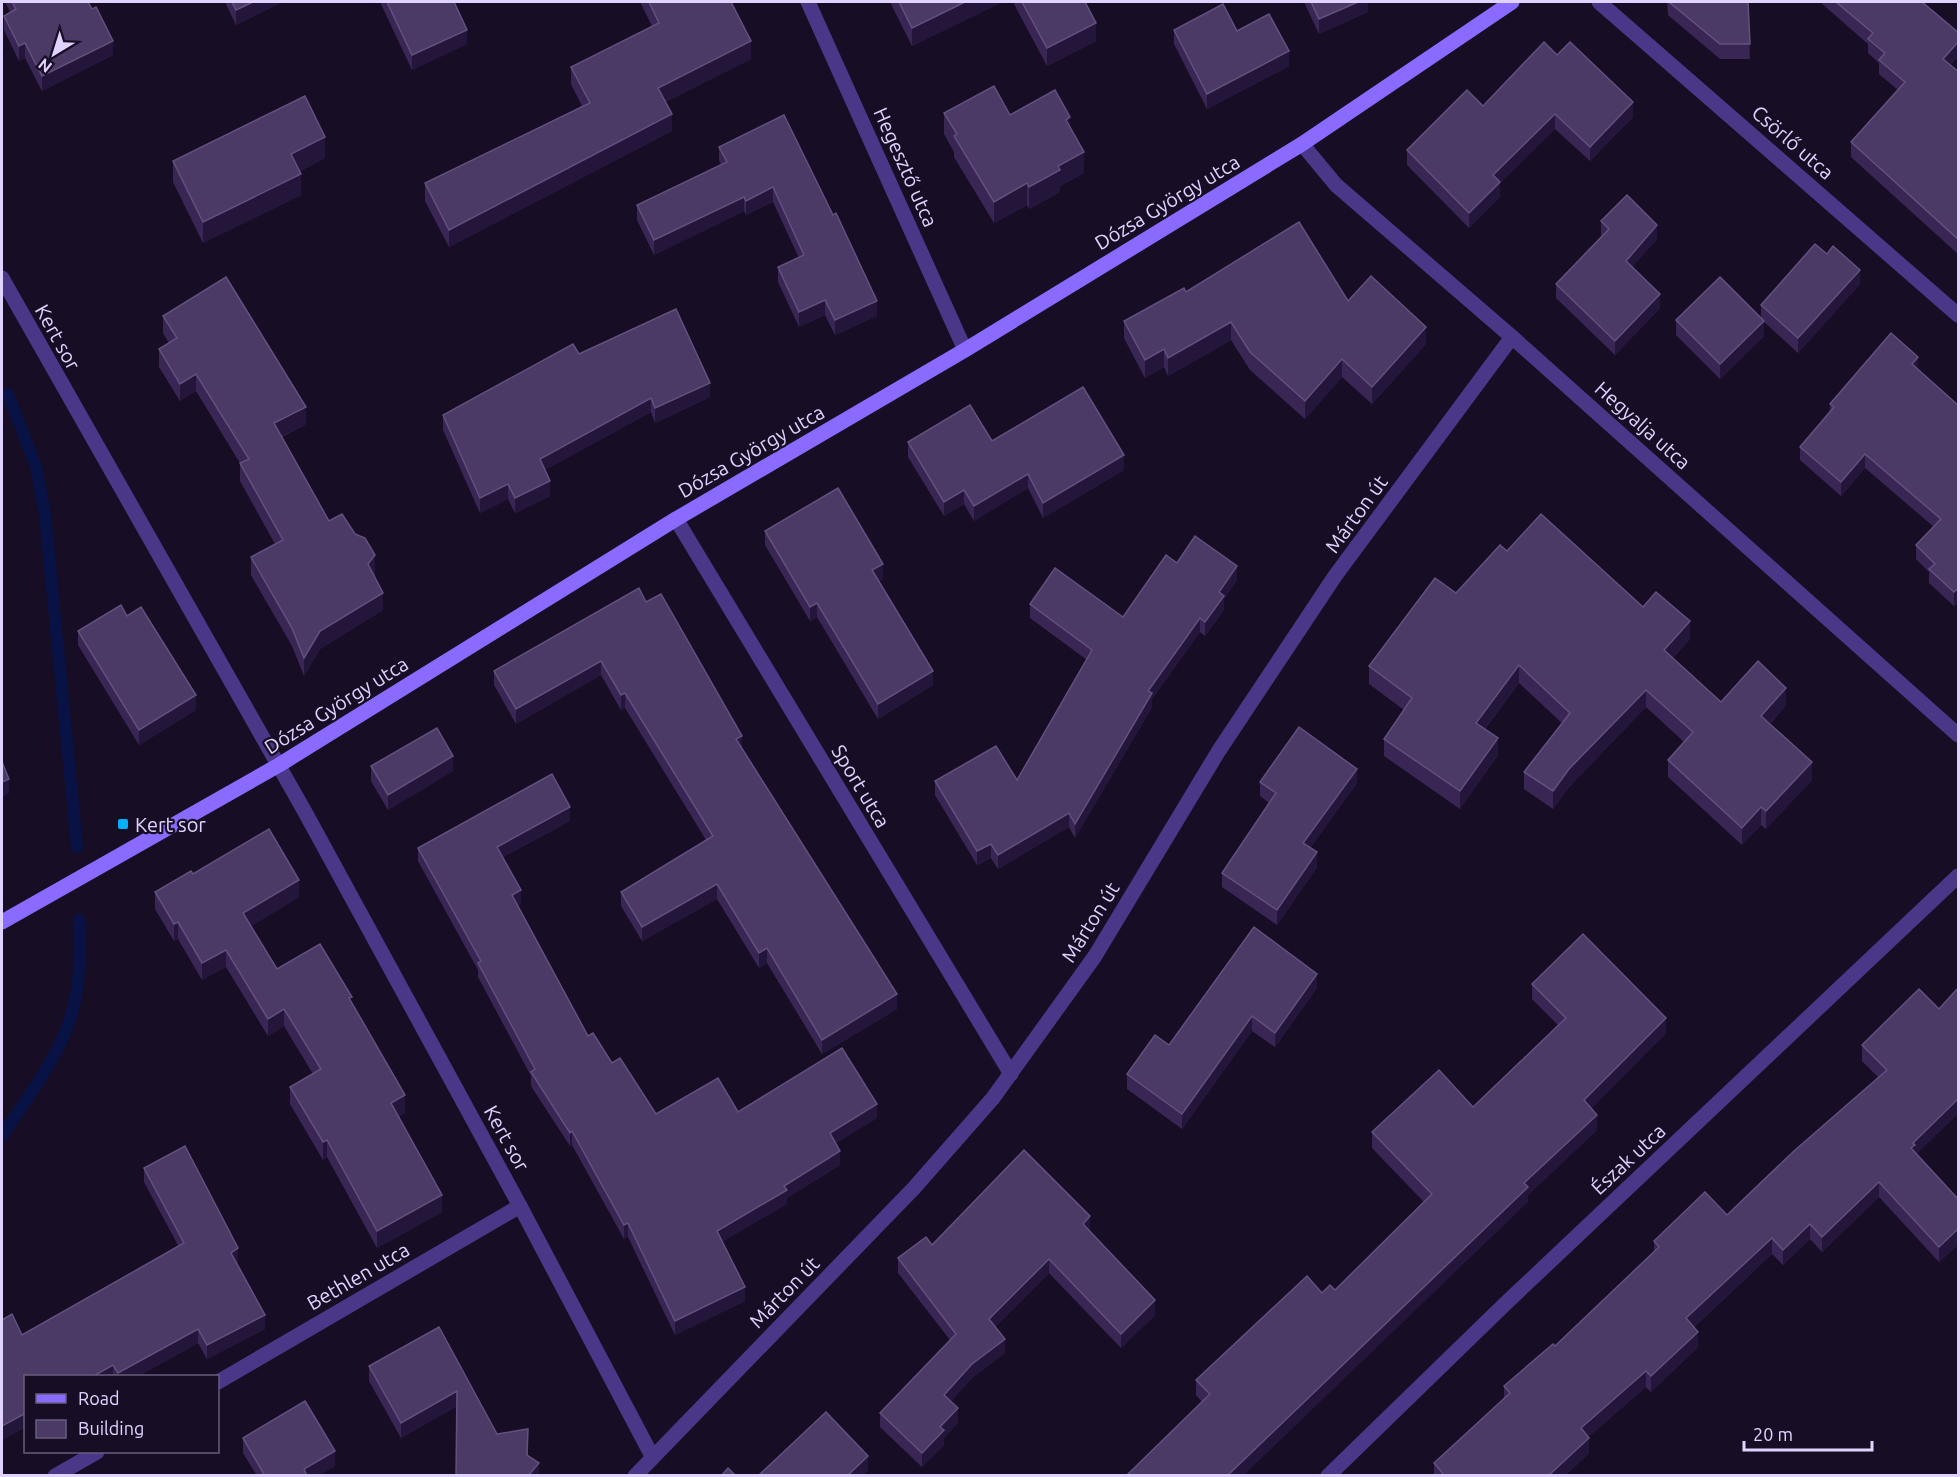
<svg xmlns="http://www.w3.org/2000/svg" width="1960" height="1477" font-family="Ubuntu,sans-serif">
<rect width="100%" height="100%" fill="#170e26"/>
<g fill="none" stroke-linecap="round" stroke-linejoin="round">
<!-- stream -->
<g stroke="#081245" stroke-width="12">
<polyline points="8,394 36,467 45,514 77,847"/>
<path d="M 2,1136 C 55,1057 87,1021 79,920"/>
</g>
<!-- street -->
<g stroke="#4a3787" stroke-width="15">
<polyline points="808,2 965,350"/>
<polyline points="1599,2 1958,315"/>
<polyline points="1302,144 1336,185 1512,337 1958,735"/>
<polyline points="2,278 305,812 520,1206 652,1456"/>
<polyline points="676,519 1011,1074"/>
<polyline points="218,1382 520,1206"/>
<polyline points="55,1476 97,1452"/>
<polyline points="635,1476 914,1188 993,1098 1095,956 1218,752 1335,576 1512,337"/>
<polyline points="1328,1476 1505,1304 1958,876"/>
</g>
<!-- secondary -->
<polyline stroke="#8b6aff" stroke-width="15" points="2,922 279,765 676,519 965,350 1302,144 1512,2"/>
</g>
<!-- wall -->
<g fill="#392654">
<polygon points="5,2 88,2 113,55 42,91 25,58 19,61 4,30 4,16 10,12"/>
<polygon points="225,2 282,2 236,25"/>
<polygon points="380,2 454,2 467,44 412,70"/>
<polygon points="640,2 731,2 751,59 665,102 672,131 449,247 425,201 425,183 582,106 571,84 571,67 652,26"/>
<polygon points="890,2 1002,2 912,46"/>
<polygon points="1013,2 1087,2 1087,6 1096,41 1047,66"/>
<polygon points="1304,2 1368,2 1368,12 1319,34"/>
<polygon points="1667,2 1748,2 1750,59 1720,59 1668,15"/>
<polygon points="1820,2 1922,2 1959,33 1959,56 1950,65 1959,72 1959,255 1851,157 1851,142 1898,90 1879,74 1879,63 1868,53 1868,44"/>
<polygon points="1174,30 1237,31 1289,66 1207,109 1174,44"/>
<polygon points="1557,55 1633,117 1590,161 1555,129 1500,183 1500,197 1469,228 1407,165 1407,150 1483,106"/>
<polygon points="944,113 1010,115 1070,128 1084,173 1060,186 1060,192 1029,209 1027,205 994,223 954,157 954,152 944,134"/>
<polygon points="784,115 877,316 835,335 825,315 799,327 778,282 778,267 799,258 773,202 746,215 744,211 654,255 637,220 637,205 721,164 719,161 719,147"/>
<polygon points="325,158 300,171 301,195 203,243 173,182 173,161"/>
<polygon points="1601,221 1657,239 1632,267 1660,308 1615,355 1556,298 1556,284 1602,236 1601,235"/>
<polygon points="1860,284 1798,353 1764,322 1764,336 1720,379 1676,335 1676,320 1761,318 1761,305"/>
<polygon points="1186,292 1348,301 1426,344 1372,404 1342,377 1305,419 1250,370 1231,340 1168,376 1164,367 1145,378 1124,338 1124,321"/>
<polygon points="163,316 306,424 282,437 329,521 375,573 374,574 383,610 320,649 304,676 292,646 251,575 251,557 275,544 240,481 240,463 196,391 180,401 159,367 159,349 169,343 163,333"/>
<polygon points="579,354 710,397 655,423 651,412 545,470 550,496 515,513 508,499 480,513 443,430 443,415"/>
<polygon points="1918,370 1959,406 1959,602 1954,606 1929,583 1929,572 1916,559 1916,545 1934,527 1865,468 1841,496 1800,460 1800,447 1830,412 1830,404"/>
<polygon points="992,441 1124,470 1043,518 1028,488 974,521 964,504 944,516 908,457 908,442"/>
<polygon points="765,531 883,579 879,581 933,685 878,719 817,617 810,621 765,545"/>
<polygon points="1507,551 1643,607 1690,639 1673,658 1721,702 1786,705 1770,724 1812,780 1766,829 1761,825 1742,845 1668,777 1668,760 1684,742 1646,707 1569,787 1553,809 1524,789 1524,772 1562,723 1519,683 1485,729 1498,755 1460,809 1384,756 1384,739 1404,710 1369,684 1369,666"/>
<polygon points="1177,563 1237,580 1224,599 1224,610 1205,636 1200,632 1152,699 1152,707 1075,838 1069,827 998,869 991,858 977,865 935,795 935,781 1017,780 1087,660 1030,618 1030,604 1123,617"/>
<polygon points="646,602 742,749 897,1009 822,1054 767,963 759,968 717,899 642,941 621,906 621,892 706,840 625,708 621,710 601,675 516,724 494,685 494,671"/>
<polygon points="127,616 196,710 139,745 78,645 78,631"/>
<polygon points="371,766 453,771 388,810 371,781"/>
<polygon points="1260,782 1357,783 1310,848 1317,867 1277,925 1222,887 1222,873 1269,803 1260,796"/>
<polygon points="570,821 503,857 521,904 518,906 588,1036 656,1114 738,1112 877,1118 836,1143 840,1165 787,1198 787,1204 722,1241 745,1301 675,1335 628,1237 624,1239 572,1145 570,1146 531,1086 531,1076 478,977 478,970 418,861 418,848"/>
<polygon points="193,874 299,897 251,926 277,969 352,1003 405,1113 399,1116 442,1212 377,1248 327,1157 323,1160 290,1104 290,1087 313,1074 284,1026 268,1036 226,967 202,980 178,939 174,941 155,909 155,892"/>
<polygon points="1532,984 1666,1033 1591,1108 1597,1130 1528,1195 1528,1202 1202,1402 1196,1395 1196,1380 1322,1293 1335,1290 1424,1202 1372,1148 1372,1132 1473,1107 1558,1025 1532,999"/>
<polygon points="1317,988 1275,1047 1252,1031 1182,1129 1127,1089 1127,1074 1169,1045"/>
<polygon points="1919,989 1917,1155 1959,1200 1959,1244 1939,1262 1879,1197 1822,1252 1810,1239 1783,1265 1772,1254 1694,1327 1698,1347 1651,1392 1646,1387 1588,1437 1589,1453 1565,1476 1434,1476 1434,1463 1504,1399 1504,1386 1555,1346 1654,1253 1654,1241 1727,1215 1879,1078 1862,1061 1862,1045"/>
<polygon points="144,1168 238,1263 237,1264 265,1329 207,1359 198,1343 137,1377 26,1377 26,1427 2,1440 2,1320 22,1335 179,1247 144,1182"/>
<polygon points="1090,1230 1090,1231 1155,1315 1121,1348 1049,1273 995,1327 1005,1353 972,1378 951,1401 958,1422 944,1438 944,1445 922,1467 880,1427 880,1413 950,1340 898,1273 898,1258 932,1245"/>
<polygon points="439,1327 497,1434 528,1444 528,1456 539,1476 457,1406 401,1438 369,1381 369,1366"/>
<polygon points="243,1438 335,1466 318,1476 257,1476 243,1453"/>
</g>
<!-- shaded-wall -->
<g fill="#24153a">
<polygon points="253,2 282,2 236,25 236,10"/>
<polygon points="965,2 1002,2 912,46 912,28"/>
<polygon points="1358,2 1368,2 1368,12 1319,34 1319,19"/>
<polygon points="1096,23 1096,41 1047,66 1047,48"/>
<polygon points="467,30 467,44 412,70 412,55"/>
<polygon points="113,41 113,55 42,91 42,76"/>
<polygon points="751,41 751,59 658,105 658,88"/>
<polygon points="1959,41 1959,56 1943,74 1943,59"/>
<polygon points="25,43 25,58 19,61 19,46"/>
<polygon points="1289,51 1289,66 1207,109 1207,94"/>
<polygon points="1633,102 1633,117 1590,161 1590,147"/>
<polygon points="672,114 672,131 449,247 449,230"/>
<polygon points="1555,114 1555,129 1500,183 1500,197 1469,228 1469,213 1493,175"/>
<polygon points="1070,117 1070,139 1066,120"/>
<polygon points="325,137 325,158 291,175 291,154"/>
<polygon points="1084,152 1084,173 1060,186 1060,192 1029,209 1029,187 1058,166"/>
<polygon points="301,174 301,195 203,243 203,222"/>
<polygon points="1027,183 1027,205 994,223 994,202"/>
<polygon points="773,187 773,202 746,215 746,201"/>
<polygon points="744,197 744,211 654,255 654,240"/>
<polygon points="1657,225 1657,239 1626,274 1626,261"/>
<polygon points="1860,270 1860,284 1798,353 1798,338"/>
<polygon points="1660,294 1660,308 1615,355 1615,341"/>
<polygon points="825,300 825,315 799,327 799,312"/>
<polygon points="877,301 877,316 835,335 835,320"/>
<polygon points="1764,321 1764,336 1720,379 1720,364"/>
<polygon points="1231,322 1231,340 1168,376 1168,358"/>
<polygon points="1426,327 1426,344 1372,404 1372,387"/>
<polygon points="1164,349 1164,367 1145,378 1145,360"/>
<polygon points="1918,357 1918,370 1912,364"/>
<polygon points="1342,359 1342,377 1305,419 1305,401"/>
<polygon points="196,374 196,391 180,401 180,384"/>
<polygon points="710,383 710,397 655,423 655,408"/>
<polygon points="651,398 651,412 540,473 540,459"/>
<polygon points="306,407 306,424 274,440 274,423"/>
<polygon points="1865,454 1865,468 1841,496 1841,482"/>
<polygon points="1124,455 1124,470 1043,518 1043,503"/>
<polygon points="1028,474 1028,488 974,521 974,506"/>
<polygon points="550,481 550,496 515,513 515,498"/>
<polygon points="508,484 508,499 480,513 480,498"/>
<polygon points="964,490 964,504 944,516 944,502"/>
<polygon points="375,555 375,573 368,581 368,564"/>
<polygon points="883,564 883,579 872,585 872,570"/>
<polygon points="1237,566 1237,580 1224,599 1224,610 1205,636 1205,622 1219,592"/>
<polygon points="1959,588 1959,602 1954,606 1954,592"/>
<polygon points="383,593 383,610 320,649 304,676 304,658 320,631"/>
<polygon points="817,603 817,617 810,621 810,607"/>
<polygon points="1200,618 1200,632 1152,699 1152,707 1075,838 1075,824 1148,691"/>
<polygon points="1690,621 1690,639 1664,667 1664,650"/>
<polygon points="601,661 601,675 516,724 516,709"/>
<polygon points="1519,665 1519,683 1476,740 1476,723"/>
<polygon points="933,671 933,685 878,719 878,704"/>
<polygon points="1786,688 1786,705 1761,733 1761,716"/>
<polygon points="1646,690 1646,707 1569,787 1553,809 1553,791 1569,769"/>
<polygon points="625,693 625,708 621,710 621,695"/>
<polygon points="196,695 196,710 139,745 139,730"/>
<polygon points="742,736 742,750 736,739"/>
<polygon points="1498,738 1498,755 1460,809 1460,791"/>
<polygon points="453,756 453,771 388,810 388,795"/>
<polygon points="1812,762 1812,780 1766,829 1766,811"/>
<polygon points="1357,769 1357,783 1303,858 1303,843"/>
<polygon points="9,779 9,793 2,797 2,782"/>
<polygon points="570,807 570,821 497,860 497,847"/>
<polygon points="1761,807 1761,825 1742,845 1742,828"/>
<polygon points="1069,813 1069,827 998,869 998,855"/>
<polygon points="991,844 991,858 977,865 977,851"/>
<polygon points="1317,852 1317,867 1277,925 1277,910"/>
<polygon points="299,880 299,897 243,931 243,913"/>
<polygon points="717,884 717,899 642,941 642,927"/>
<polygon points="521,890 521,904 512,909 512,895"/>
<polygon points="178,922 178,939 174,941 174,924"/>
<polygon points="767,948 767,963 759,968 759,953"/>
<polygon points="226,950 226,967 202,980 202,963"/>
<polygon points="1317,974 1317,988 1275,1047 1275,1033"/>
<polygon points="897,994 897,1009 822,1054 822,1040"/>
<polygon points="284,1009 284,1026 268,1036 268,1019"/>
<polygon points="1252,1016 1252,1031 1182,1129 1182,1114"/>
<polygon points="1666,1018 1666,1033 1584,1116 1584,1100"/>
<polygon points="405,1095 405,1113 391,1120 391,1103"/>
<polygon points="1959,1098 1959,1113 1915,1156 1911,1148 1913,1143"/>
<polygon points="877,1104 877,1118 830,1147 830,1133"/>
<polygon points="1597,1115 1597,1130 1528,1195 1528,1202 1243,1476 1227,1476 1524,1183"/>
<polygon points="572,1131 572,1145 570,1146 570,1133"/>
<polygon points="327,1140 327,1157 323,1160 323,1142"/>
<polygon points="840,1151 840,1165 787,1198 787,1204 717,1245 717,1231 784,1186"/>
<polygon points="1879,1182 1879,1197 1822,1252 1822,1237"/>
<polygon points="442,1195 442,1212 377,1248 377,1231"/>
<polygon points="1090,1216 1090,1230 1083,1238 1083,1224"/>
<polygon points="628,1223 628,1237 624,1239 624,1225"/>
<polygon points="1810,1224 1810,1239 1783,1265 1783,1250"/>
<polygon points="1959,1228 1959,1244 1939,1262 1939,1247"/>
<polygon points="1772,1238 1772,1254 1686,1334 1686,1318"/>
<polygon points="238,1248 238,1263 231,1267 231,1253"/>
<polygon points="1049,1259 1049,1273 989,1333 989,1319"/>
<polygon points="745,1287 745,1301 675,1335 675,1321"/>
<polygon points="1155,1300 1155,1315 1121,1348 1121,1334"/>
<polygon points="265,1315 265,1329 207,1359 207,1345"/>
<polygon points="198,1329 198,1343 137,1377 118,1377 118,1373"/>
<polygon points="1698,1332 1698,1347 1651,1392 1651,1376"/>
<polygon points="1005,1339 1005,1353 972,1378 944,1409 944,1395 972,1364"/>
<polygon points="113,1365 113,1377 92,1377"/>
<polygon points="1646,1371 1646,1387 1581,1443 1581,1428"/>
<polygon points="457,1391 457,1406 401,1438 401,1423"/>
<polygon points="958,1408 958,1422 944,1438 944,1445 922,1467 922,1453 940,1427"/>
<polygon points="26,1413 26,1427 2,1440 2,1426"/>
<polygon points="1589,1438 1589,1453 1565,1476 1548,1476"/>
<polygon points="335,1451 335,1466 318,1476 304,1476 304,1469"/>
<polygon points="868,1456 868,1471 863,1476 847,1476"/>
<polygon points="539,1463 539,1476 528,1476"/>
</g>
<!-- building -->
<g fill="#4b3966" stroke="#62517e" stroke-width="1.5">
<polygon points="12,2 88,2 92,9 96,7 113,41 42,76 25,43 19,46 4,16 16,9"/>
<polygon points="232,2 253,2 236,10"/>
<polygon points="387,2 454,2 467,30 412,55"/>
<polygon points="649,2 731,2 751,41 658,88 672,114 449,230 425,183 590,103 571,67 659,23"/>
<polygon points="899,2 965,2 912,28"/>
<polygon points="1022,2 1085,2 1096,23 1047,48"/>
<polygon points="1311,2 1358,2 1319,19"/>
<polygon points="1669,2 1748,2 1750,44 1720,44"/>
<polygon points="1836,2 1922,2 1959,33 1959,41 1943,59 1959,72 1959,240 1851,142 1905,82 1879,60 1885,53 1868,39 1873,33"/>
<polygon points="1223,4 1237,31 1269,14 1289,51 1207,94 1174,30"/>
<polygon points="1544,42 1557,55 1570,42 1633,102 1590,147 1555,114 1493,175 1500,182 1469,213 1407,150 1467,90 1483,106"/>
<polygon points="994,86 1010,115 1055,90 1070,117 1066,120 1084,152 1058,166 1060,170 1029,187 1027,183 994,202 954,136 957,134 944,113"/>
<polygon points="305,96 325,137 291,154 301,174 203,222 173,161"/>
<polygon points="784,115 833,215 836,213 877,301 835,320 825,300 799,312 778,267 804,255 773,187 746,201 744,197 654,240 637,205 727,162 719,147"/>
<polygon points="1627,195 1657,225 1626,261 1660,294 1615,341 1556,284 1609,229 1601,221"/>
<polygon points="1299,222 1348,301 1371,276 1426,327 1372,387 1342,359 1305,401 1250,352 1231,322 1168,358 1164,349 1145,360 1124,321 1184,288 1186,292"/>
<polygon points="1815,244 1827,254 1833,246 1860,270 1798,338 1761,305"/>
<polygon points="226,277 306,407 274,423 329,521 342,514 355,534 365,538 375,555 368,564 383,593 320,631 304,658 292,628 251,557 283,540 240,463 249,459 196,374 180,384 159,349 177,338 163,316"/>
<polygon points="1720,277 1764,321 1720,364 1676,320"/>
<polygon points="676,309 710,383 655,408 651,398 540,459 550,481 515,498 508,484 480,498 443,415 573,344 579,354"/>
<polygon points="1891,333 1918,357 1912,364 1959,406 1959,588 1954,592 1929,569 1935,564 1916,545 1941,519 1865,454 1841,482 1800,447 1834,407 1830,404"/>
<polygon points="1083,387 1124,455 1043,503 1028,474 974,506 964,490 944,502 908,442 970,405 992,441"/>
<polygon points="838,488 883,564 872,570 933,671 878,704 817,603 810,607 765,531"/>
<polygon points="1541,514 1643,607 1656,592 1690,621 1664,650 1721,702 1758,661 1786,688 1761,716 1812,762 1766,811 1761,807 1742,828 1668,760 1693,732 1646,690 1569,769 1553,791 1524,772 1570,713 1519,665 1476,723 1498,738 1460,791 1384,739 1412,698 1369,666 1435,578 1456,593 1500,545 1507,551"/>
<polygon points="1195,536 1237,566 1219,592 1224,596 1205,622 1200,618 1148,691 1152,693 1075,824 1069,813 998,855 991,844 977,851 935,781 996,746 1017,780 1092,650 1030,604 1055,568 1123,617 1166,555 1177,563"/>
<polygon points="639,588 646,602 661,594 742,736 736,739 897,994 822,1040 767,948 759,953 717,884 642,927 621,892 713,836 625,693 621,695 601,661 516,709 494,671"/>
<polygon points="121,605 127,616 141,607 196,695 139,730 78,631"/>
<polygon points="1299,727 1357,769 1303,843 1317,852 1277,910 1222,873 1276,793 1260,782"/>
<polygon points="437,728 453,756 388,795 371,766"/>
<polygon points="2,762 9,779 2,782"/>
<polygon points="552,774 570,807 497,847 521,890 512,895 588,1036 593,1033 612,1063 620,1058 656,1114 718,1078 738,1112 842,1048 877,1104 830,1133 840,1151 784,1186 787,1190 717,1231 745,1287 675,1321 628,1223 624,1225 572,1131 570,1133 531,1072 535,1069 478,963 481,961 418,848"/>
<polygon points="269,829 299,880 243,913 277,969 320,944 352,997 349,998 405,1095 391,1103 442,1195 377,1231 327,1140 323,1142 290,1087 321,1069 284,1009 268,1019 226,950 202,963 178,922 174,924 155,892 191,871 193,874"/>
<polygon points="1254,927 1317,974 1275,1033 1252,1016 1182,1114 1127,1074 1155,1035 1169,1045"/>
<polygon points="1583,934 1666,1018 1584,1100 1597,1115 1524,1183 1528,1187 1227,1476 1126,1476 1210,1394 1196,1380 1307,1276 1322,1293 1330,1285 1335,1290 1432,1194 1372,1132 1439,1070 1473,1107 1566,1018 1532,984"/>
<polygon points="1959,987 1959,1098 1913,1143 1915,1145 1911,1148 1959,1200 1959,1228 1939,1247 1879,1182 1822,1237 1810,1224 1783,1250 1772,1238 1686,1318 1698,1332 1651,1376 1646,1371 1581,1428 1589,1438 1548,1476 1445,1476 1434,1463 1510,1393 1504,1386 1553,1344 1555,1346 1659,1247 1654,1241 1705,1192 1727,1215 1794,1151 1887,1070 1862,1045 1919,989 1939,1009"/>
<polygon points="185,1146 238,1248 231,1253 265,1315 207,1345 198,1329 118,1373 113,1365 92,1377 26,1377 26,1413 2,1426 2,1320 12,1314 22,1335 184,1243 144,1168"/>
<polygon points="1024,1150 1090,1216 1083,1224 1155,1300 1121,1334 1049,1259 989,1319 1005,1339 972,1364 944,1395 958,1408 940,1427 944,1430 922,1453 880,1413 956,1334 898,1258 926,1237 932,1245"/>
<polygon points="439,1327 497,1434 528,1429 527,1455 539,1463 528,1476 456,1476 457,1391 401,1423 369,1366"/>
<polygon points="305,1401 335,1451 304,1469 307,1476 265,1476 243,1438"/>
<polygon points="826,1412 868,1456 847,1476 758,1476"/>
<polygon points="728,1468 736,1476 721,1476"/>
</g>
<!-- markers -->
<rect fill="#00b1fe" stroke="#170e26" stroke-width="2" x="117" y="818" width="12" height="12" rx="3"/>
<g text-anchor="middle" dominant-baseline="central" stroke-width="4.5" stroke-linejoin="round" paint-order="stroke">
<!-- street labels -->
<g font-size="20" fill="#e1d3ff" stroke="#170e26">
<text transform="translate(1793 142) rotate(41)">Csörlő utca</text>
<text transform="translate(906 167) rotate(66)">Hegesztő utca</text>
<text transform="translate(1167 202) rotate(-31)">Dózsa György utca</text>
<text transform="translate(58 337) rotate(61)">Kert sor</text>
<text transform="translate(1643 425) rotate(42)">Hegyalja utca</text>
<text transform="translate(751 451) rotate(-30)">Dózsa György utca</text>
<text transform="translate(1356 514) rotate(-54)">Márton út</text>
<text transform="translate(336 705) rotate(-32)">Dózsa György utca</text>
<text transform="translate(861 786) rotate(59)">Sport utca</text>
<text transform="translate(1090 922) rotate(-58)">Márton út</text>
<text transform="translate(507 1138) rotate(61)">Kert sor</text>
<text transform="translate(1628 1159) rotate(-43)">Észak utca</text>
<text transform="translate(358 1276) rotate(-30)">Bethlen utca</text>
<text transform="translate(784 1292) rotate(-46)">Márton út</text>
</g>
<!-- poi labels -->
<g font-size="20" fill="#e1d3ff" stroke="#170e26" text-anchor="start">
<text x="135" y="824">Kert sor</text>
</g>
</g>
<!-- border -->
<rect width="1960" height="1477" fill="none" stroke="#e1d3ff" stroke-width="6"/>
<!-- legend -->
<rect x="24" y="1375" width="195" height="78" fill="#170e26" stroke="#685d7d" stroke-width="1.5"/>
<rect x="36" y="1394" width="30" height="9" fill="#8b6aff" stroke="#685d7d" stroke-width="1.5"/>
<text x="78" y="1405" font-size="18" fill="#e1d3ff">Road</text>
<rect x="36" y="1420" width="30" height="18" fill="#4b3966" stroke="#685d7d" stroke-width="1.5"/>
<text x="78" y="1435" font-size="18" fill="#e1d3ff">Building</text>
<!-- north arrow -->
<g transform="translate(54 54) rotate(218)" stroke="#170e26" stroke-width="4.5" paint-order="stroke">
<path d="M0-4.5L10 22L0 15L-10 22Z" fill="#e1d3ff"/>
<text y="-9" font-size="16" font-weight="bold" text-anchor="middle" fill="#e1d3ff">N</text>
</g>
<!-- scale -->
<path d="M1744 1441v9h128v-9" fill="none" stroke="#e1d3ff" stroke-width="3"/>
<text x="1753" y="1441" font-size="18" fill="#e1d3ff" stroke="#170e26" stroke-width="4.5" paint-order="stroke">20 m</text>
</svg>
